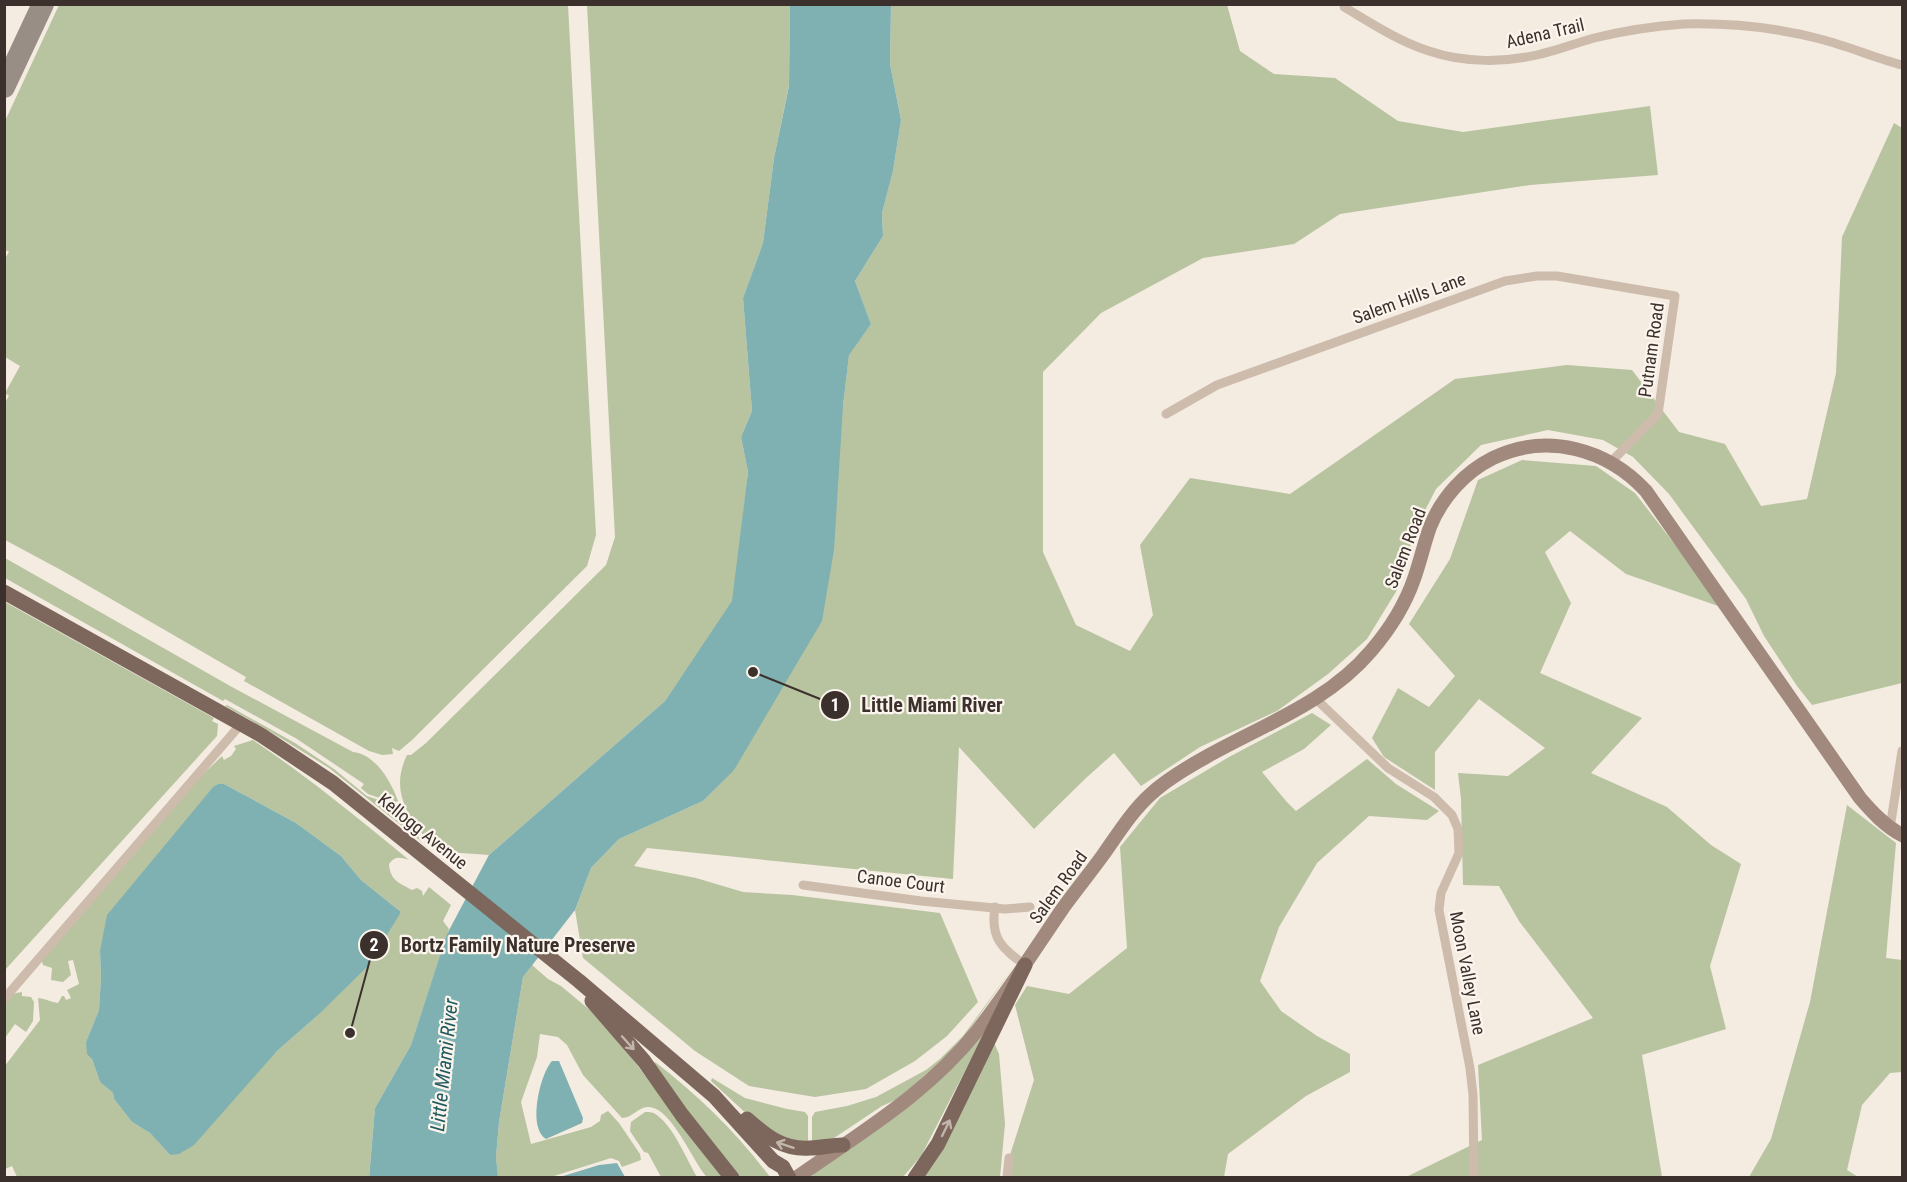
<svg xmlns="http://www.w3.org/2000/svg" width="1907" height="1182" font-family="'Roboto Condensed',sans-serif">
<rect width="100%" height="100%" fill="#f4ebe1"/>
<!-- green -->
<g fill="#b8c4a0" fill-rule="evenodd">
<polygon points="59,5 568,5 596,535 587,566 412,740 399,751 392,748 393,754 382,755 369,751 244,681 246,677 61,570 5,540 4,404 9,396 5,393 20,366 5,357 4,260 9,252 4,249 5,121"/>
<path d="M 587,5 L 790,5 L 789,85 L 774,158 L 763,243 L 743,298 L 752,411 L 741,437 L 748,472 L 733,601 L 665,701 L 489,855 L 447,852 L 432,831 L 423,835 C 403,809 392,786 407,755 L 411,755 L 426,743 L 606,565 L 615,537 Z"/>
<polygon points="891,5 1227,5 1240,51 1274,74 1335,78 1398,121 1463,132 1650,106 1658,175 1530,185 1340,214 1294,244 1203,258 1101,313 1043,372 1043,552 1076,625 1130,651 1153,615 1140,545 1190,478 1290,494 1455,379 1567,365 1632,370 1679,432 1725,444 1761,506 1807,499 1836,373 1842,237 1894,123 1902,128 1902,683 1812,705 1797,686 1764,636 1746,599 1669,494 1633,457 1603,440 1548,430 1481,445 1436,489 1416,528 1397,590 1367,639 1328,674 1277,711 1200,747 1141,786 1114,753 1086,778 1034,829 959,747 953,879 647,848 634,866 696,878 743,892 792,895 940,913 978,1002 947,1036 915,1061 866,1089 815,1097 749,1086 695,1051 583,958 575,910 591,868 619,839 703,801 733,770 771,705 843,406 849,354 871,324 855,281 883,236 882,213 893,171 901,120 890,64"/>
<polygon points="1522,460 1596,466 1635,493 1724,608 1626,574 1570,531 1545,552 1571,603 1540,673 1642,718 1591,773 1667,807 1711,845 1741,864 1710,966 1726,1029 1642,1055 1662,1177 1406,1177 1482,1140 1478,1065 1593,1018 1519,921 1499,886 1463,885 1461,799 1458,773 1508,776 1545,748 1479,699 1435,752 1435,790 1384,757 1372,738 1398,688 1429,707 1455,676 1409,624 1450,559 1478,480"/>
<path d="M 5,558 L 232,687 L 353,752 C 375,754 391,781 398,801 L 394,803 L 368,794 L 361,788 L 364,784 L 297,739 L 225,699 L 223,701 L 5,578 Z"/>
<polygon points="5,602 214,718 212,721 218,724 217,736 5,970"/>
<polygon points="227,705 295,743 334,769 367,796 393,805 399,804 405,818 422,842 329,768 271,732 225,706"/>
<polygon points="1312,713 1331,725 1304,749 1262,772 1286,801 1296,811 1367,759 1396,784 1439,811 1427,820 1369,816 1317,863 1279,927 1260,981 1281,1011 1317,1036 1350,1054 1350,1072 1306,1096 1228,1154 1224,1177 1007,1178 1009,1158 1034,1080 1015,1005 1027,986 1069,994 1127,948 1120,847 1160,798 1229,757"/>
<path d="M 253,740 C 308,777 358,818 409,860 C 399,857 395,856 389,864 C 390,880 399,883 412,890 L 417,888 L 422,891 L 423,896 L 429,887 L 451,905 L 443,921 L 449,929 L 411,1045 L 375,1108 L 369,1177 L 17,1177 L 12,1166 L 5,1169 L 5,1167 L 4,1067 L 40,1020 L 38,998 C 46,999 51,1002 58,1003 L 62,996 L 64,996 L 66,1000 L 71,998 L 67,990 L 79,984 L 73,960 L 68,961 L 71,975 L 63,982 L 51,980 L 52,968 L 43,965 L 42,961 L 192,785 L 222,756 L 224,760 L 231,756 L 236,749 L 234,746 ZM 218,784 L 224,784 L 296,823 L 341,856 L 361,880 L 401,912 L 317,1016 L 277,1051 L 170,1155 L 150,1133 L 132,1122 L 114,1099 L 113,1093 L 100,1082 L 86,1042 L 99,1010 L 101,977 L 100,951 L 214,786 Z"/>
<polygon points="1847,805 1896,843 1886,958 1902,960 1902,1072 1890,1073 1862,1105 1847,1170 1858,1177 1749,1177 1771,1139 1810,1002"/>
<path d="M 532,965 L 548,979 L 561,986 L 591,1011 L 615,1036 L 722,1177 L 707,1177 C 693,1162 670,1104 647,1107 C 637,1108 632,1118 622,1118 L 583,1075 L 567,1045 L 558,1037 L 540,1034 L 537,1057 L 521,1102 L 531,1144 L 591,1127 L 600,1121 L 601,1115 L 608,1111 L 619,1123 L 640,1154 L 641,1160 L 622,1167 L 619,1161 L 611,1158 L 554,1176 L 498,1178 L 496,1157 L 499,1122 L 523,977 Z"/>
<polygon points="1012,969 966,1034 944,1058 900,1098 882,1106 834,1138 812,1145 812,1117 815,1112 847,1106 876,1097 926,1070 940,1059 963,1036"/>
<polygon points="22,992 22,996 31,997 34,1002 33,1021 26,1032 15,1024 5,1038 5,1002 11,994"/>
<polygon points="980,1035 983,1036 921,1156 903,1177 811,1178 814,1173"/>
<polygon points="993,1040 999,1054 1005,1124 1000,1177 920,1178"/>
<path d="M 655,1062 C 699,1096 737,1133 770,1177 L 737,1177 L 652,1065 Z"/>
<polygon points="712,1078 745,1098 787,1109 805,1112 808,1116 808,1146 765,1131 711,1081"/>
<path d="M 645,1112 C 650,1112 654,1112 658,1116 C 674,1128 687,1160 697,1177 L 661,1177 L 648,1153 L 644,1152 L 630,1131 L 631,1122 Z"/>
</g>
<!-- water -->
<g fill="#7fb0b2">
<polygon points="790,5 891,5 890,64 901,120 893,171 882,213 883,236 855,281 871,324 849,355 843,406 834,550 822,621 734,770 703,801 619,839 591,868 575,910 523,977 499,1122 496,1157 498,1177 369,1178 375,1108 411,1045 447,934 489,855 665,701 732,601 748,472 741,437 752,411 743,298 763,243 774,158 789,86"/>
<polygon points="218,784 224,784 296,823 341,856 361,880 401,912 367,967 317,1016 277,1051 194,1145 179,1154 170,1155 150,1133 132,1122 114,1099 113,1093 100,1082 92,1059 87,1054 86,1042 99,1010 101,977 100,951 107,915 214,786"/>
<path d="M 552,1061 L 559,1061 L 583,1118 L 582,1123 L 546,1139 C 527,1128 540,1074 552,1061 Z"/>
<polygon points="617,1163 625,1177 560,1177 599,1165"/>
</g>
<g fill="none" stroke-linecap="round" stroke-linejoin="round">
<!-- taxiway -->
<polyline stroke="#988e86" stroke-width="22" points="4,87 43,4"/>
<!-- street -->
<g stroke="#cdbbac" stroke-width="9">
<path d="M 1344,7 C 1371,23 1398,41 1429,51 C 1464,63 1505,63 1541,54 C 1559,50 1576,43 1594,38 C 1623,31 1654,26 1684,24 C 1730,23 1775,27 1820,39 C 1848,46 1875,58 1902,65"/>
<polyline points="1166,414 1217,385 1505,281 1537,276 1557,276 1675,296 1658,414 1611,462"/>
<polyline points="1316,699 1388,768 1434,797 1452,815 1458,829 1459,853 1441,893 1439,910 1470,1068 1473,1095 1474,1178"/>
<polyline points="1890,828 1902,751"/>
<polyline points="803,885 921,901 1005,909 1030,907"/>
<path d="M 995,907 C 990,939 1002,948 1025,965"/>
<polyline points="4,999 241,724"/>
<polyline points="1007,1178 1009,1158"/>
</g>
<!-- secondary -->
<path stroke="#a18a7d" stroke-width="14" d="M 796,1178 C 860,1133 928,1093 977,1031 C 1008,992 1035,949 1063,908 C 1076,890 1090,873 1103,855 C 1118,834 1131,812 1151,794 C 1167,779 1186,768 1206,757 C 1263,725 1328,702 1371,651 C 1389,630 1405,605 1414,579 C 1420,562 1424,544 1430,527 C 1442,497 1465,472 1493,458 C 1547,432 1607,449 1646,491 L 1860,798 C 1873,813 1885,826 1902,835"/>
<!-- primary -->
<g stroke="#7d675c" stroke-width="15">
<polyline points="4,592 261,735 333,783 579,981 714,1096 773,1161 783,1167 789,1178"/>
<polyline points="592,1001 644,1061 682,1115 732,1178"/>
<path d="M 747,1119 C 766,1136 783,1150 810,1148 C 821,1148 831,1145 843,1145"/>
<polyline points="915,1178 938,1144 1025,965"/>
</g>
</g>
<!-- one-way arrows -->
<defs><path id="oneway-shaft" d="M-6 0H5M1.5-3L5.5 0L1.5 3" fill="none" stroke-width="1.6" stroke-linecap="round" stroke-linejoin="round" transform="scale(1.5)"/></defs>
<g stroke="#c2b5ac">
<use href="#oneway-shaft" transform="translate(628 1043) rotate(48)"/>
<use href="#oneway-shaft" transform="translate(946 1128) rotate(-64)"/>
<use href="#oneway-shaft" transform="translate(785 1145) rotate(-162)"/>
</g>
<g text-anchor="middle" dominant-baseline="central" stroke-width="4.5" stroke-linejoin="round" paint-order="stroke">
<!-- street labels -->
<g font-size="18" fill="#3b302b" stroke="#fbf5ee">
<text transform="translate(1545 33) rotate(-13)">Adena Trail</text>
<text transform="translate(1409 298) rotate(-20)">Salem Hills Lane</text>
<text transform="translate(1651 350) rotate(-82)">Putnam Road</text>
<text transform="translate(1405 548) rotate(-69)">Salem Road</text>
<text transform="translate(423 831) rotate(39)">Kellogg Avenue</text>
<text transform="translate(901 881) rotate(7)">Canoe Court</text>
<text transform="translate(1058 887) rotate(-54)">Salem Road</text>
<text transform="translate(1468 973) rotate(79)">Moon Valley Lane</text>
</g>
<!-- water labels -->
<g font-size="20" font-style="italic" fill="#1f5a5e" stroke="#fbf5ee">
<text transform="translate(444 1065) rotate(-84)">Little Miami River</text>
</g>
</g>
<!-- callouts -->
<path fill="none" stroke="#3b302b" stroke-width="2" d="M753 672L835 705M350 1033L374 945"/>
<g fill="#3b302b" stroke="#fbf5ee" stroke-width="2">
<circle cx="753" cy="672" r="6"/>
<circle cx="350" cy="1033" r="6"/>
<circle cx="835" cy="705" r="15"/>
<circle cx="374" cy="945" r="15"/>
</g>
<g font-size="18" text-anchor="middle" font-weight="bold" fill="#fff">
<text x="835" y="711">1</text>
<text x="374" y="951">2</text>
</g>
<g font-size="20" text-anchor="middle" font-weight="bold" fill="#3b302b" stroke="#fbf5ee" stroke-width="4.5" stroke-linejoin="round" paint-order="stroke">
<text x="932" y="712">Little Miami River</text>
<text x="518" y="952">Bortz Family Nature Preserve</text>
</g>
<!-- border -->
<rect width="1907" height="1182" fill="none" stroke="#3b302b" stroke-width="12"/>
</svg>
